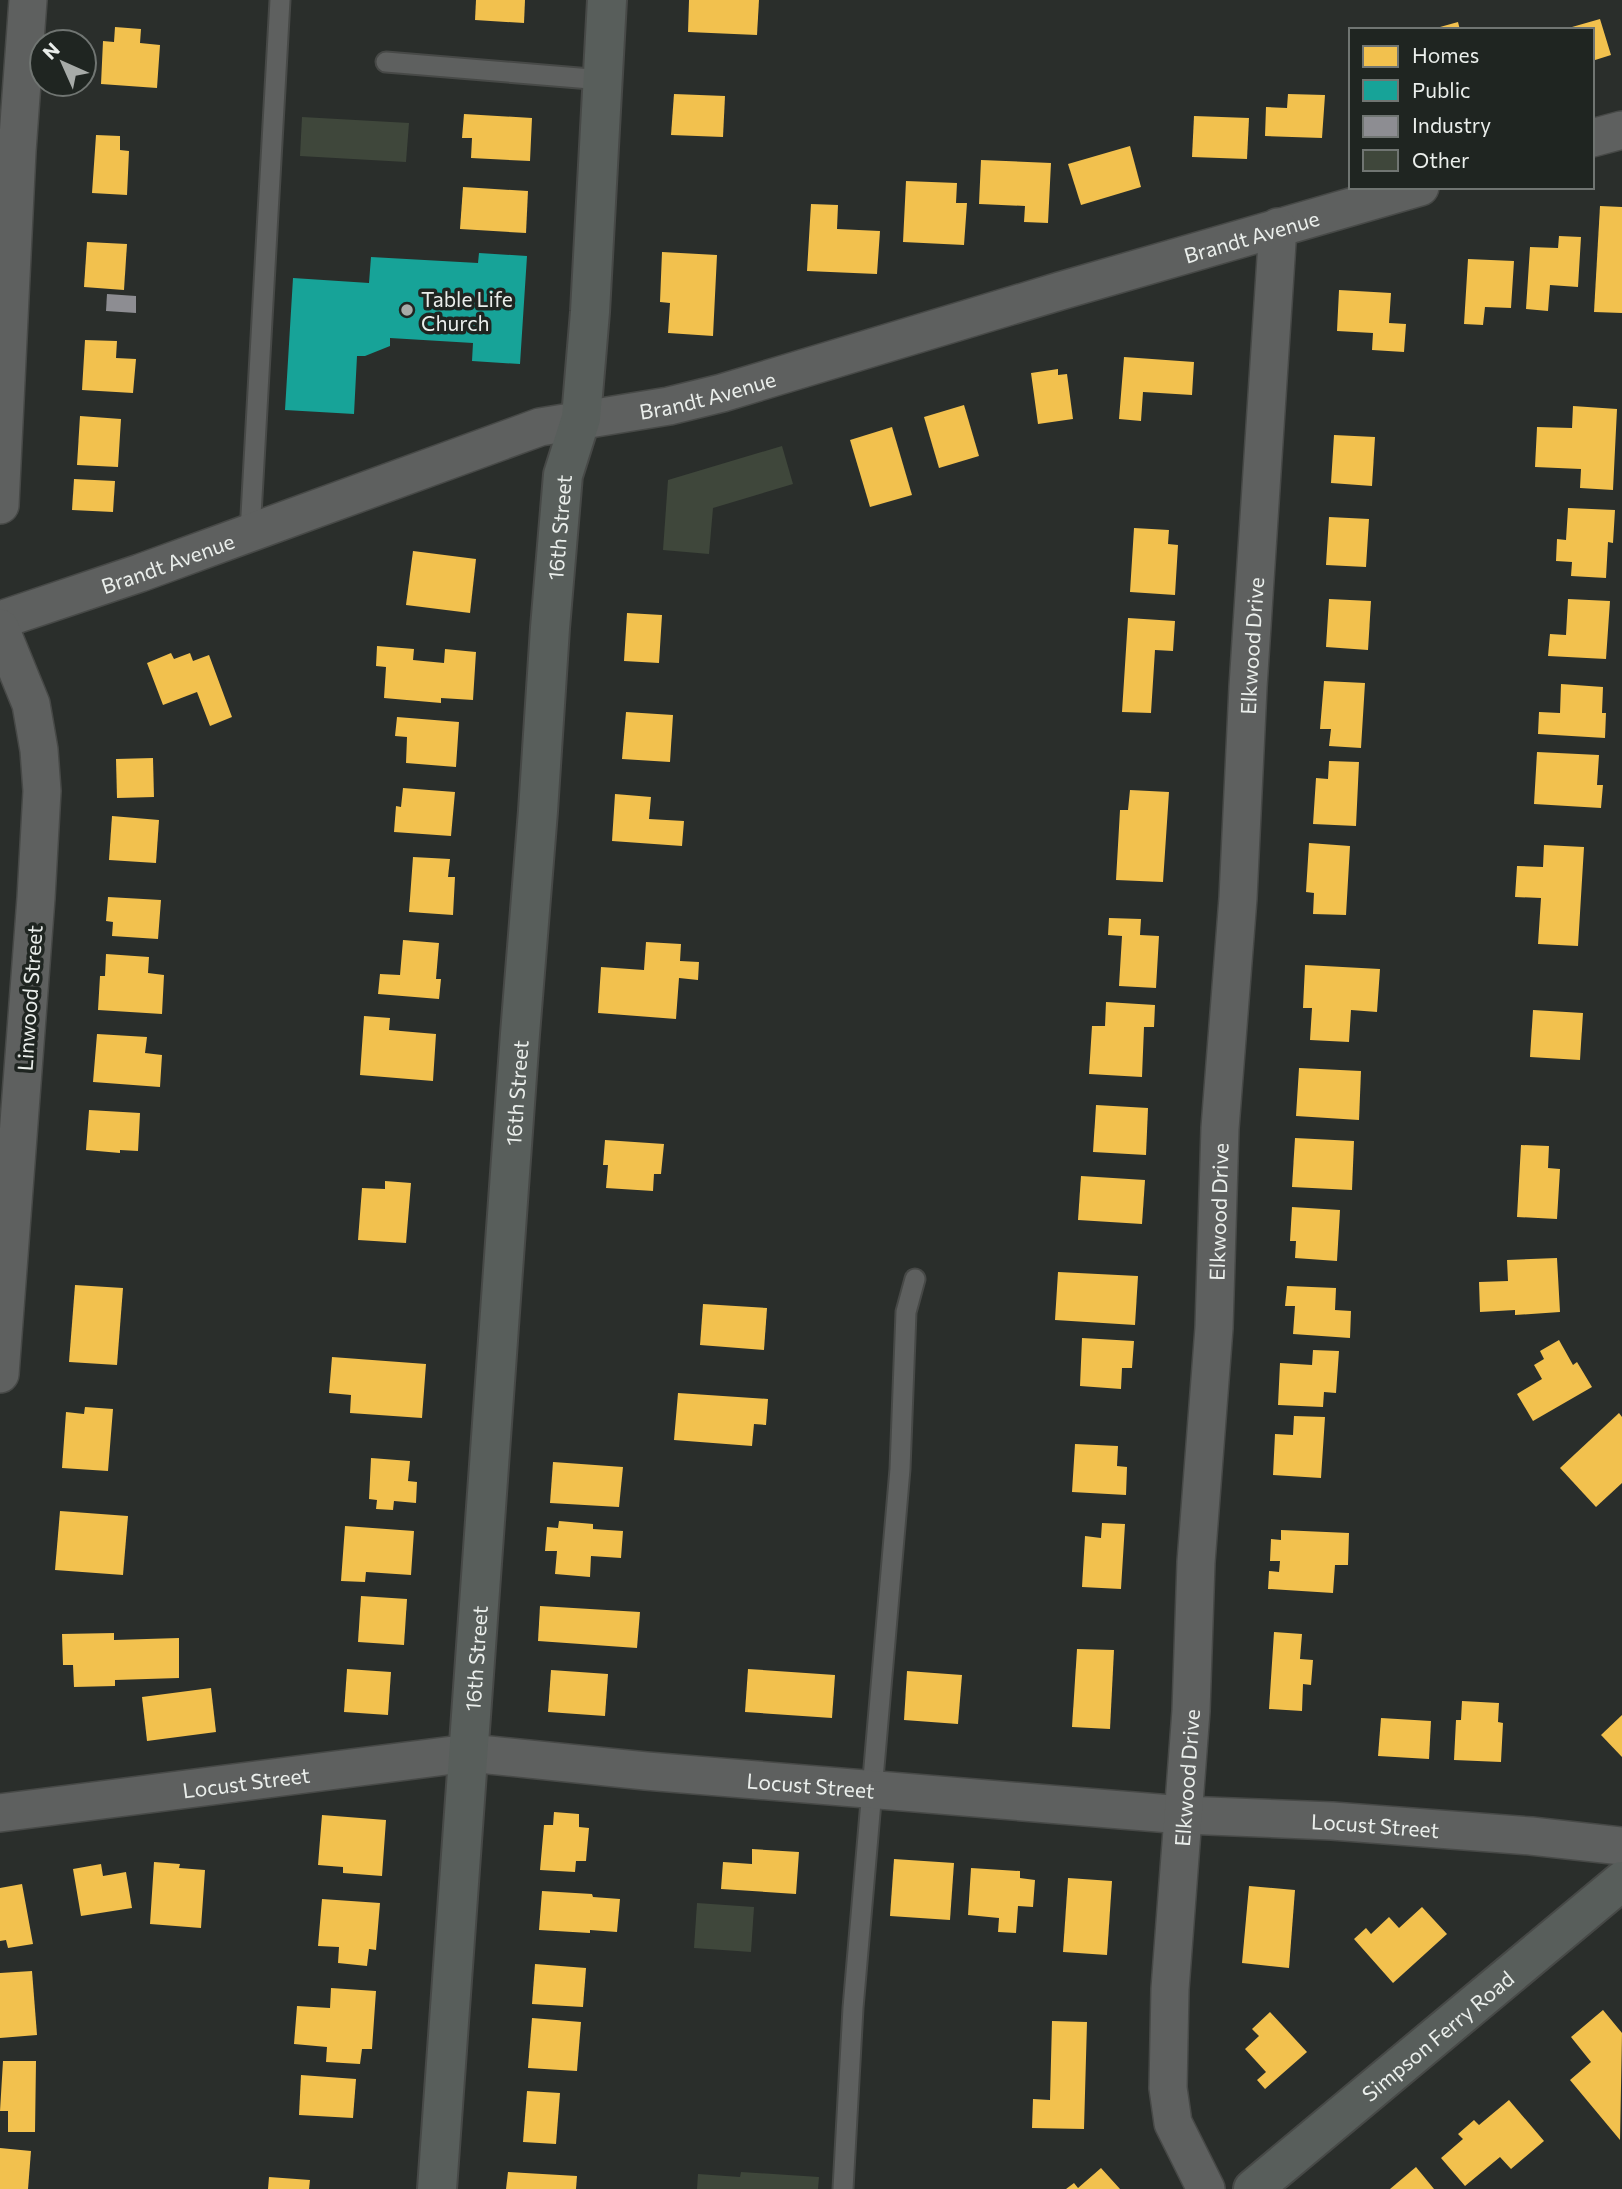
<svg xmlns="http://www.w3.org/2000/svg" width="1622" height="2189" font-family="Commissioner,sans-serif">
<rect width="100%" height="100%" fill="#2a2e2b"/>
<!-- homes -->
<g fill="#f2c14e">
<polygon points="476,0 525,0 524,23 475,20"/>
<polygon points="689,0 759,0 757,35 688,32"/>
<polygon points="1600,19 1611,55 1592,61 1592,30 1565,29"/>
<polygon points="1458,22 1460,30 1441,30 1440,27"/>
<polygon points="115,27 141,29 140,43 160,45 157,88 101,84 103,41 114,42"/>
<polygon points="674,94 725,96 723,137 671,135"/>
<polygon points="1288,94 1325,95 1322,138 1265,136 1266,107 1287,108"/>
<polygon points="464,114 532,118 530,161 471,158 472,138 462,138"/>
<polygon points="1194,116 1249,118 1247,159 1192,157"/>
<polygon points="96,135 120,136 120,150 129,151 127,195 92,193"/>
<polygon points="1130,146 1141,187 1081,205 1068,164"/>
<polygon points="981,160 1051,163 1048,223 1024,222 1025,206 979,204"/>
<polygon points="906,181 957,183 956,203 967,203 964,245 903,242"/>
<polygon points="463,187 528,191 526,233 460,229"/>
<polygon points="811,204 838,205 837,229 880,231 877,274 807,271"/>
<polygon points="1600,206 1622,207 1622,313 1594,312"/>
<polygon points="1559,236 1581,237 1578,287 1550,285 1548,311 1526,309 1530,247 1558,248"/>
<polygon points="87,242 127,244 124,290 84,287"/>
<polygon points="662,252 717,255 713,336 668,333 670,303 660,302"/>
<polygon points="1468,259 1514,261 1511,308 1485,307 1483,325 1464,324"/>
<polygon points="1339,290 1391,293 1389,323 1406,324 1404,352 1372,350 1373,333 1337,331"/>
<polygon points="85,340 117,341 116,358 136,359 133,393 82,390"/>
<polygon points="1124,357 1194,362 1192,395 1143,392 1141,421 1119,419"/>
<polygon points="1058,369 1058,375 1067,374 1073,419 1038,424 1031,373"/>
<polygon points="964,405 979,456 939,468 924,417"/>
<polygon points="1573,406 1617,409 1613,490 1580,488 1581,469 1535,467 1537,427 1572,428"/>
<polygon points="80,416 121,419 118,467 77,465"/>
<polygon points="892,427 912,495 870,507 850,440"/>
<polygon points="1334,435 1375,437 1372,486 1331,483"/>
<polygon points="74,479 115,481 113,512 72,510"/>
<polygon points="1568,508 1615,510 1613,543 1608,542 1606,578 1571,576 1572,562 1556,561 1557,539 1566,540"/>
<polygon points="1329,517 1369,519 1366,567 1326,565"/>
<polygon points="1134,528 1169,530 1168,544 1178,545 1175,595 1130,592"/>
<polygon points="413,551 476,559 470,613 406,605"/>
<polygon points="1329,599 1371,601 1368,650 1326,647"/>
<polygon points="1568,599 1610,601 1606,659 1548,656 1550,634 1566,635"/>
<polygon points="627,613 662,615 659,663 624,661"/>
<polygon points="1128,618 1175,621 1173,651 1155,650 1151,713 1122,712"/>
<polygon points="377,646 414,649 413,660 444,663 445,649 476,652 473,700 441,698 441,703 384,698 386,667 376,666"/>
<polygon points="171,653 174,659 190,653 193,661 209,655 232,717 210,726 197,692 163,705 147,663"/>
<polygon points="1324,681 1365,683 1361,748 1329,746 1331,729 1320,729"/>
<polygon points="1561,684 1603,687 1602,713 1606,713 1605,738 1538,734 1539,712 1560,713"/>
<polygon points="626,712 673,715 670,762 622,759"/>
<polygon points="397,717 459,722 456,767 406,763 407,737 395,736"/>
<polygon points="1537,752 1599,755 1597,785 1603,785 1601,808 1534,804"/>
<polygon points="153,758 154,797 117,798 116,759"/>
<polygon points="1329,761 1359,762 1356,826 1313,824 1316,778 1328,779"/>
<polygon points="403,788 455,792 451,836 394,832 396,806 401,807"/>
<polygon points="1130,790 1169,792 1163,882 1116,880 1120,810 1128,810"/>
<polygon points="615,794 651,797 649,819 684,821 682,846 612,841"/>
<polygon points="112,816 159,820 156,863 109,860"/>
<polygon points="1309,843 1350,846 1346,915 1313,914 1314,893 1306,892"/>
<polygon points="1544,845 1584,847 1578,946 1538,944 1541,898 1515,897 1517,866 1543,867"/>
<polygon points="413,857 450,859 448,877 455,877 453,915 409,912"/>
<polygon points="108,897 161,900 158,939 112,936 113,922 106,921"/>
<polygon points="1109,918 1141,919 1140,935 1159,936 1156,988 1119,986 1122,936 1108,935"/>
<polygon points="403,940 439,943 436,979 441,979 439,999 378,994 380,974 400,975"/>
<polygon points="646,942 681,944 680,961 699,962 698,980 679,978 676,1019 598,1013 601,967 644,970"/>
<polygon points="106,954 149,957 148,973 164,975 162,1014 98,1010 100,976 105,976"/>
<polygon points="1305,965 1380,969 1377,1012 1351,1010 1349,1042 1310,1040 1312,1008 1303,1008"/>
<polygon points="1106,1002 1155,1005 1154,1027 1144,1027 1142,1077 1089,1074 1092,1026 1105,1026"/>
<polygon points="1533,1010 1583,1013 1580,1060 1530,1057"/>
<polygon points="364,1016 390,1018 389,1030 436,1034 433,1081 360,1075"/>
<polygon points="97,1034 147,1037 145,1053 162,1055 160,1087 93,1082"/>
<polygon points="1299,1068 1361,1071 1359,1120 1296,1116"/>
<polygon points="1096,1105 1148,1108 1146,1155 1093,1152"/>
<polygon points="89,1110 140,1113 138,1151 120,1150 120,1153 86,1150"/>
<polygon points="1295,1138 1354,1141 1352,1190 1292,1187"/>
<polygon points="605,1140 664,1144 661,1174 654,1174 653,1191 606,1188 608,1165 603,1165"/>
<polygon points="1521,1145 1549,1146 1548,1168 1560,1169 1557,1219 1517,1217"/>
<polygon points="1081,1176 1145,1180 1142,1224 1078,1220"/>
<polygon points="385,1181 411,1183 406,1243 358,1240 362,1188 385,1189"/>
<polygon points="1292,1207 1340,1210 1337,1261 1295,1258 1296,1241 1290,1241"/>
<polygon points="1557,1258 1560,1312 1515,1315 1515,1310 1480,1312 1479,1282 1508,1281 1507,1260"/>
<polygon points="1058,1272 1138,1276 1135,1325 1055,1320"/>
<polygon points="75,1285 123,1288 117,1365 69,1362"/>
<polygon points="1287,1286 1336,1288 1335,1310 1351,1311 1350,1338 1293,1334 1295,1306 1285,1306"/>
<polygon points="703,1304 767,1308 764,1350 700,1345"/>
<polygon points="1082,1338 1134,1341 1132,1368 1122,1368 1121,1389 1080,1386"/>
<polygon points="1559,1340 1573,1365 1577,1362 1592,1387 1533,1421 1517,1394 1542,1379 1534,1365 1544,1359 1540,1351"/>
<polygon points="1313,1350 1339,1351 1336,1393 1324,1392 1323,1407 1278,1405 1280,1363 1312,1365"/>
<polygon points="332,1357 426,1364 422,1418 350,1413 351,1395 329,1393"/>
<polygon points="678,1393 768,1399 766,1425 754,1424 752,1446 674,1440"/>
<polygon points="85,1407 113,1409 108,1471 62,1468 66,1412 84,1414"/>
<polygon points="1619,1413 1622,1417 1622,1483 1596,1507 1560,1468"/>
<polygon points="1294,1416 1325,1417 1321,1478 1273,1475 1275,1434 1293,1435"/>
<polygon points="1075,1444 1118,1446 1117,1466 1127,1467 1126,1495 1072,1492"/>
<polygon points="371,1458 410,1461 408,1481 417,1482 416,1503 394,1501 393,1510 376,1509 377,1500 369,1499"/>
<polygon points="553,1462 623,1467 619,1507 550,1503"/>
<polygon points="60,1511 128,1516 123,1575 55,1570"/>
<polygon points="559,1521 593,1524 593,1529 623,1531 621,1558 591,1556 590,1577 555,1574 557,1551 545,1551 547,1527 558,1528"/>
<polygon points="1102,1523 1125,1524 1121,1589 1082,1587 1085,1536 1101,1538"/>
<polygon points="345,1526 414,1531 411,1575 366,1572 365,1582 341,1581"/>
<polygon points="1281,1530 1349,1533 1348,1565 1335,1565 1333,1593 1268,1589 1269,1571 1279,1572 1280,1561 1270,1561 1271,1539 1281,1540"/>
<polygon points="361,1596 407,1599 404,1645 358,1642"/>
<polygon points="540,1606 640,1612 637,1648 538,1641"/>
<polygon points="1274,1632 1302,1634 1300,1659 1313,1660 1311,1685 1303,1684 1302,1711 1269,1709"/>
<polygon points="114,1633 114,1640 179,1638 179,1678 115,1680 115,1686 74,1687 73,1665 63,1665 62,1634"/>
<polygon points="1077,1649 1114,1650 1110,1729 1072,1727"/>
<polygon points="347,1669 391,1672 388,1715 344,1712"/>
<polygon points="748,1669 835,1675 832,1718 745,1712"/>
<polygon points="551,1670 608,1674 605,1716 548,1712"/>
<polygon points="907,1671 962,1675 958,1724 904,1720"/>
<polygon points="211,1688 216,1732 147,1741 142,1697"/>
<polygon points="1462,1701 1499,1703 1498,1722 1503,1723 1501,1762 1454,1760 1456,1720 1461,1720"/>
<polygon points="1622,1715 1622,1757 1601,1735"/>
<polygon points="1381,1718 1431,1721 1429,1759 1378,1756"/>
<polygon points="554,1812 579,1814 579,1827 589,1828 586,1861 576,1861 575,1872 540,1870 544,1825 553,1825"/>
<polygon points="322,1815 386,1820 382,1876 343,1873 343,1867 318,1865"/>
<polygon points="752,1849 799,1852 796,1894 721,1889 723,1862 752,1864"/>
<polygon points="894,1859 954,1863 950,1920 890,1916"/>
<polygon points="154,1862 180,1864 179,1868 205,1870 201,1928 150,1924"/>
<polygon points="101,1864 103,1876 126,1872 132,1908 81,1916 73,1869"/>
<polygon points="971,1868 1020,1871 1020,1878 1035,1880 1033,1907 1018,1906 1016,1933 998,1932 999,1918 968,1915"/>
<polygon points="1068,1878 1112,1881 1107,1955 1063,1952"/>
<polygon points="22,1884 33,1944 8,1948 6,1940 0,1941 0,1888"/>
<polygon points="1249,1886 1295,1890 1289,1968 1242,1963"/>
<polygon points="542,1891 592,1894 593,1897 620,1899 617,1932 590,1930 590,1933 539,1930"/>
<polygon points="322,1899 380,1903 376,1950 369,1949 367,1966 338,1963 339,1947 318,1946"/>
<polygon points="1422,1907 1447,1934 1393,1983 1354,1939 1366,1928 1371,1934 1389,1917 1399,1928"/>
<polygon points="535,1964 586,1968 583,2007 532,2004"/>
<polygon points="32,1971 37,2035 0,2038 0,1973"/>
<polygon points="331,1988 376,1991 372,2049 362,2049 360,2064 326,2062 327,2047 294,2044 297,2006 330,2008"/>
<polygon points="1603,2010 1622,2033 1620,2140 1570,2080 1591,2062 1571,2037"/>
<polygon points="1270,2012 1307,2052 1265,2089 1257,2080 1266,2072 1245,2049 1259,2036 1252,2029"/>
<polygon points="532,2018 581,2022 577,2071 528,2068"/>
<polygon points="1052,2021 1087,2022 1084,2129 1032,2128 1033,2099 1050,2100"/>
<polygon points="3,2061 36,2061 35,2132 8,2132 8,2111 0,2111"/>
<polygon points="301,2075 356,2079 353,2118 299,2115"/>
<polygon points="527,2091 560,2093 556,2144 523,2142"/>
<polygon points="1509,2100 1544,2141 1511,2169 1500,2157 1465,2186 1441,2158 1463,2139 1458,2134 1474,2120 1479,2125"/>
<polygon points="0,2148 31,2151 28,2189 0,2189"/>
<polygon points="1416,2167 1434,2189 1390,2189"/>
<polygon points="1101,2168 1120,2189 1066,2189 1074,2183 1078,2188"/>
<polygon points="508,2172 577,2176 576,2189 506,2189"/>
<polygon points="269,2177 310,2180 309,2189 268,2189"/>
</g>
<!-- public -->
<polygon fill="#17a398" points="479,253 527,256 520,364 472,361 473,343 390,338 390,346 365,356 357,356 354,414 285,410 293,278 369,283 371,257 478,263"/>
<!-- industry -->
<polygon fill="#8d8d92" points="107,294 136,296 136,313 106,311"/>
<!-- building -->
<g fill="#3f473b">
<polygon points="302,117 409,123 406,162 300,156"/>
<polygon points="782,446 793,484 713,508 709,554 663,550 668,480"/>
<polygon points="697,1903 754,1907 751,1952 694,1948"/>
<polygon points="741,2172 819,2177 818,2189 697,2189 698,2174 740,2177"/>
</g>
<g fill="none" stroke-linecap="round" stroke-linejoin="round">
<!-- lane casing -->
<g stroke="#474947" stroke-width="23">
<g id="lane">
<polyline points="386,62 603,80"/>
<polyline points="250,533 280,0"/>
<polyline points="843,2189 853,2008 900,1469 906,1312 915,1279"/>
</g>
</g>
<!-- street casing -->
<g stroke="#474947" stroke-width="40">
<g id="street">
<polyline points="1592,138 1622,130"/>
<polyline points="0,505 17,151 28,0"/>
<path id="s1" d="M 0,620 L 140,573 L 540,427 L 669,406 L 722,393 L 1060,291 L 1420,187"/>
<polyline points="0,628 31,704 39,750 42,791 36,898 0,1374"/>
<path id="s2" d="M 0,1813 L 469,1753 L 646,1771 L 1183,1815 L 1332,1821 L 1531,1836 L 1622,1846"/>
<path id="s3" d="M 1206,2189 L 1173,2123 L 1168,2088 L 1170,1989 L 1191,1711 L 1196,1562 L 1214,1328 L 1220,1128 L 1238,898 L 1248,687 L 1278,227"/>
</g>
</g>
<!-- secondary casing -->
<g stroke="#474947" stroke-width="42">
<g id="secondary">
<path id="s4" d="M 437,2189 L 520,1034 L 538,811 L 550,628 L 563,475 L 581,418 L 590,312 L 607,0"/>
<path id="s5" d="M 1253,2189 L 1622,1881"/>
</g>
</g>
<!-- lane -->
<use href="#lane" stroke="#5e605f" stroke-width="19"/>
<!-- street -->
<use href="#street" stroke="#5e605f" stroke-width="37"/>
<!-- secondary -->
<use href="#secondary" stroke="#585e5b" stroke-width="38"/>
</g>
<!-- markers -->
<circle fill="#a7aba8" stroke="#1f2521" stroke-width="2.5" cx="407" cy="310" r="7"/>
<g text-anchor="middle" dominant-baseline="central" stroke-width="7" stroke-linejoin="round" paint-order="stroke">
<!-- street labels -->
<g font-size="21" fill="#eaeeeb" stroke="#1f2521">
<text stroke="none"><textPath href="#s1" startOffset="1311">Brandt Avenue</textPath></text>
<text stroke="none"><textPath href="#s1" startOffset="744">Brandt Avenue</textPath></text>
<text stroke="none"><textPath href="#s4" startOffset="1666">16th Street</textPath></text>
<text stroke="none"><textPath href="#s1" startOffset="177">Brandt Avenue</textPath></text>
<text stroke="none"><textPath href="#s3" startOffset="1554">Elkwood Drive</textPath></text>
<text transform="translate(29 998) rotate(-86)">Linwood Street</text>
<text stroke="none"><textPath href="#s4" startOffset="1099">16th Street</textPath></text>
<text stroke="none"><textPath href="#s3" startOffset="987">Elkwood Drive</textPath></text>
<text stroke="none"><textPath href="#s4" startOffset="532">16th Street</textPath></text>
<text stroke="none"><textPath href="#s3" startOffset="420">Elkwood Drive</textPath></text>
<text stroke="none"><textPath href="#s2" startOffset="248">Locust Street</textPath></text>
<text stroke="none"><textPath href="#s2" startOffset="816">Locust Street</textPath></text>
<text stroke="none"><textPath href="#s2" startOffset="1382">Locust Street</textPath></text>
<text stroke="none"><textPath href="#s5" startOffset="240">Simpson Ferry Road</textPath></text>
</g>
<!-- poi labels -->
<g font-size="21" fill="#eaeeeb" stroke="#1f2521" text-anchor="start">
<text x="421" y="298">Table Life<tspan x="421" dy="24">Church</tspan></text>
</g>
</g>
<!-- legend -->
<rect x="1349" y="28" width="245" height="161" fill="#1f2521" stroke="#707572" stroke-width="2"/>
<rect x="1363" y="46" width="35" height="21" fill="#f2c14e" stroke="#707572" stroke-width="2"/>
<text x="1412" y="63" font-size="21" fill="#eaeeeb">Homes</text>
<rect x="1363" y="80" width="35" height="21" fill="#17a398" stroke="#707572" stroke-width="2"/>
<text x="1412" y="98" font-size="21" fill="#eaeeeb">Public</text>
<rect x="1363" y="116" width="35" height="21" fill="#8d8d92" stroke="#707572" stroke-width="2"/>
<text x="1412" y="133" font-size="21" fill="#eaeeeb">Industry</text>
<rect x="1363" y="150" width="35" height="21" fill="#3f473b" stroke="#707572" stroke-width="2"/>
<text x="1412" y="168" font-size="21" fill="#eaeeeb">Other</text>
<!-- north arrow -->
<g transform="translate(63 63) rotate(315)"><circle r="33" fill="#1f2521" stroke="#707572" stroke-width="2"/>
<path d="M0-5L12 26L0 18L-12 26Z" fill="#a7aba8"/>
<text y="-10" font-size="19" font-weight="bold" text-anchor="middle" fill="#eaeeeb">N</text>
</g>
</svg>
